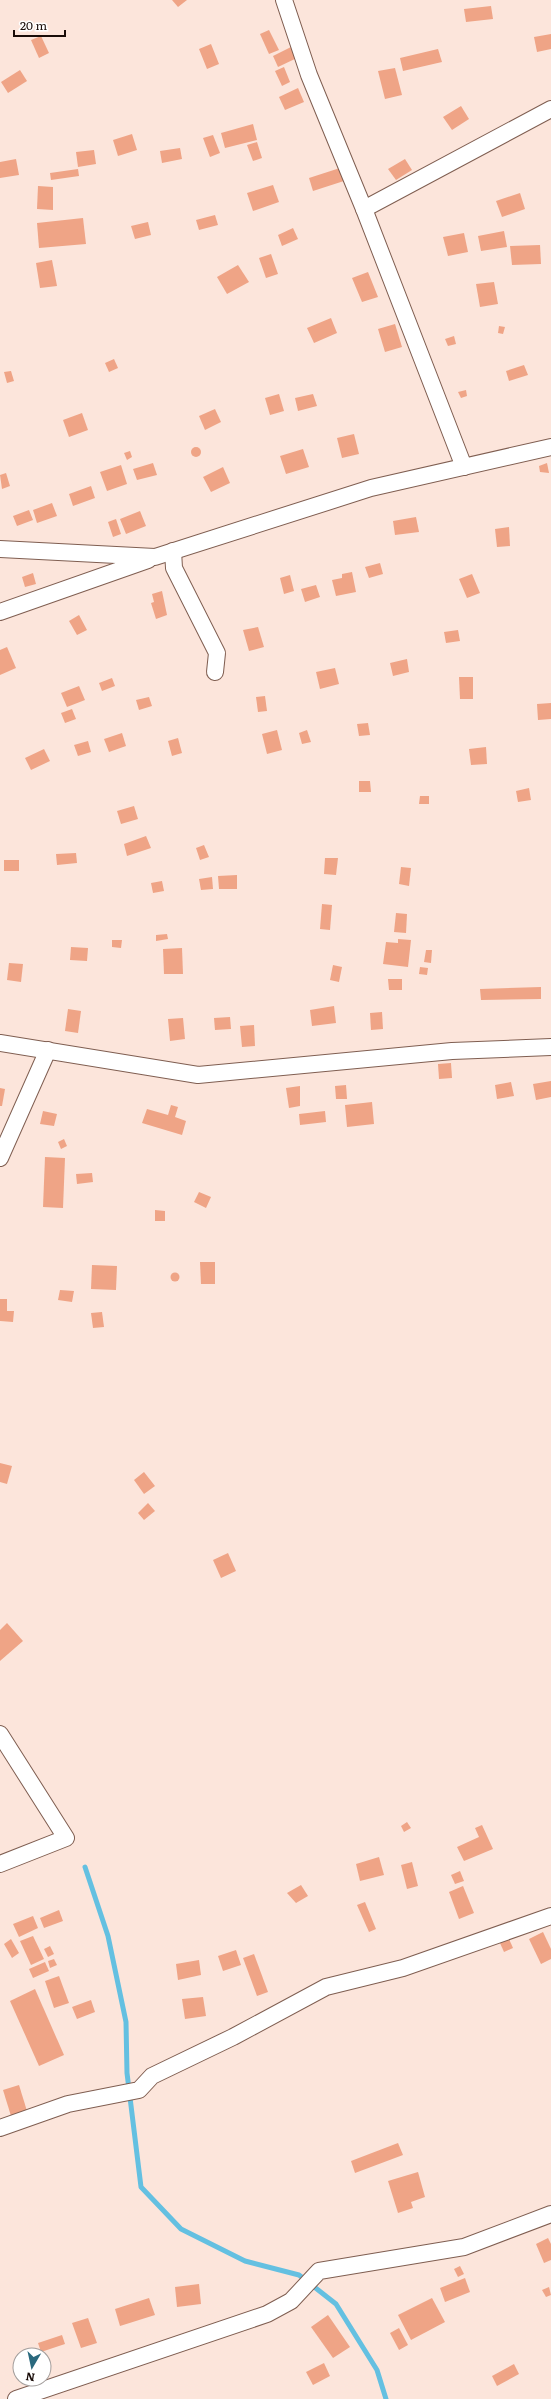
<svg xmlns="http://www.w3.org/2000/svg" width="551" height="2399" font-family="Literata,serif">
<rect width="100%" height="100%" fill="#fce5db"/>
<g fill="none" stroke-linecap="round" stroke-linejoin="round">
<!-- stream -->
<polyline stroke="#64c0e1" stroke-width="5" points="85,1867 108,1936 126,2022 127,2073 141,2187 181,2229 245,2261 299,2275 336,2304 377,2370 386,2399"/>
</g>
<!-- building -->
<g fill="#efa486">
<polygon points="172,0 187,0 178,7"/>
<polygon points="491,6 493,19 466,22 464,9"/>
<polygon points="269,30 279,50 269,54 260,34"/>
<polygon points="551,34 551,49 537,52 534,37"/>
<polygon points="41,36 49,53 39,58 31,40"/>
<polygon points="211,44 219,64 207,69 199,49"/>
<polygon points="293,46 299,57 278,67 273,56"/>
<polygon points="438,49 442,62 403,71 400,58"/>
<polygon points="284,67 290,82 282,86 275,71"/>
<polygon points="395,68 402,95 385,99 378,71"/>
<polygon points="20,70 27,81 8,93 1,82"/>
<polygon points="298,88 304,102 285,110 279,97"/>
<polygon points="461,106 469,119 452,130 443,117"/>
<polygon points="253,124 257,140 225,148 221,133"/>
<polygon points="132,134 137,150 118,156 113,140"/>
<polygon points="213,135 220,153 210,157 203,138"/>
<polygon points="257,142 262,158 253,161 247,145"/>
<polygon points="180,148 182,159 162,163 160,151"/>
<polygon points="94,150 96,164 78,167 76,152"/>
<polygon points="16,159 19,175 0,178 0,162"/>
<polygon points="405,159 412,170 396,180 388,169"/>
<polygon points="343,167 347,180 313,191 309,178"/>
<polygon points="78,169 79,176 51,180 50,173"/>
<polygon points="273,185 279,202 253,211 247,193"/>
<polygon points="38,186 53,187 53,210 37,209"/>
<polygon points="520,193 525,209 502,217 496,201"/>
<polygon points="215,215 218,225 199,230 196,220"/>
<polygon points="83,218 86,244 39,248 37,223"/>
<polygon points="148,222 151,235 135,239 131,226"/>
<polygon points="293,228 298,239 282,246 278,235"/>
<polygon points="504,231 507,247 481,251 478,236"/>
<polygon points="464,233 468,252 448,256 443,237"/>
<polygon points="540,245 541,264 512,265 510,246"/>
<polygon points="271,254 278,274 266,278 259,258"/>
<polygon points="52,260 57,286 40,288 36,263"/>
<polygon points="238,265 249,282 227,294 217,277"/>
<polygon points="368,272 378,297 362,302 352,278"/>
<polygon points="494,282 498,304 480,307 476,284"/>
<polygon points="331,318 337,333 314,343 307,328"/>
<polygon points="395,324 402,347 385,352 378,329"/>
<polygon points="499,326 505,327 503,334 498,333"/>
<polygon points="454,336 456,344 448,346 445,339"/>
<polygon points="114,359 118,368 109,372 105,363"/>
<polygon points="524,365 528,375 509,381 506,371"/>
<polygon points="11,371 14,381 7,383 4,372"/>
<polygon points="466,390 467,396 461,398 458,392"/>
<polygon points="279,394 284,411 270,415 265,398"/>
<polygon points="313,394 317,406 298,411 295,398"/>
<polygon points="215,409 221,422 205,430 199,416"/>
<polygon points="82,413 88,430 69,437 63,420"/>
<polygon points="354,434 359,454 342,458 337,438"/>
<circle cx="196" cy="452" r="5"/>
<polygon points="303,449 309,467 286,474 280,456"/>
<polygon points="130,451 132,457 127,460 124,453"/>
<polygon points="153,463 157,475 137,480 133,469"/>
<polygon points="547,463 549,473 540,472 539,466"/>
<polygon points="121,465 127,484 107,491 100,472"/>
<polygon points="223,467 230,483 211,492 203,477"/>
<polygon points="6,473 10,486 2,489 0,475"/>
<polygon points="91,486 95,498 73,506 69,494"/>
<polygon points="52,503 57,516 37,523 33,510"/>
<polygon points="29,510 33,520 17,526 13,516"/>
<polygon points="140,511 146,526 126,534 120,519"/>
<polygon points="416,517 419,532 395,535 393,521"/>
<polygon points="116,519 121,534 113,537 108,522"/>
<polygon points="509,527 510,546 497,547 495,529"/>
<polygon points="380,563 383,574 369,578 365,567"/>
<polygon points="352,572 356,592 336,596 332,580 342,578 342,574"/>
<polygon points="33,573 36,584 25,587 22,577"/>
<polygon points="472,574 480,593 467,598 459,579"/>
<polygon points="290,575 294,591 284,594 280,578"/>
<polygon points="316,585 320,597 305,602 301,589"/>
<polygon points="162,591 167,615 156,619 151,603 154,602 152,594"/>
<polygon points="79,615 87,630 77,635 69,621"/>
<polygon points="258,627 264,647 249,651 243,630"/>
<polygon points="458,630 460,641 446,643 444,632"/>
<polygon points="7,647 16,668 0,675 0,650"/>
<polygon points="407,659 409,672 393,676 390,663"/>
<polygon points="335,668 339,684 320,689 316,672"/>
<polygon points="459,677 473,677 473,699 460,699"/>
<polygon points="112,678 115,686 102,691 99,683"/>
<polygon points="79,686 85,700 67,707 61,693"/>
<polygon points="265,696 267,711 258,712 256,697"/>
<polygon points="149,697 152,706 139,710 136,700"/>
<polygon points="551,703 551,719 538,720 537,704"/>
<polygon points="72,709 76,719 65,723 61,713"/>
<polygon points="368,723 370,735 359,736 357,724"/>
<polygon points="277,730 282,750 267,754 262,734"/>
<polygon points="307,730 311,742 302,744 299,733"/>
<polygon points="122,733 126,746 109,752 104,739"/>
<polygon points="178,738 182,753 172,756 168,741"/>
<polygon points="88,741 91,752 78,756 74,745"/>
<polygon points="486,747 487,764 471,765 469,749"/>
<polygon points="44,749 50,761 31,770 25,758"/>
<polygon points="359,781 370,781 371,792 359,792"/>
<polygon points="529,788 531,800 518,802 516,791"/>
<polygon points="420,796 429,796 429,804 419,804"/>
<polygon points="134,806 138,819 121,824 117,811"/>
<polygon points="146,836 151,848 127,856 124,844"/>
<polygon points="204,845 209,857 200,860 196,848"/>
<polygon points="76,853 77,863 57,865 56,854"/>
<polygon points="325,858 338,858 336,875 324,874"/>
<rect x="4" y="860" width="15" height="11"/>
<polygon points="401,867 411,868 409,886 399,884"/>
<polygon points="237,875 237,889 219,889 218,876"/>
<polygon points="212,877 213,889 201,890 199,879"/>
<polygon points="162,881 164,891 153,893 151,883"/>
<polygon points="322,904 332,905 330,930 320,929"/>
<polygon points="396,913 407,914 406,933 394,932"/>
<polygon points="167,934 168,939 156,941 156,935"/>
<polygon points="398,939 411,940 408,967 383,964 386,942 398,943"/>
<polygon points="112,940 122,940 121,948 112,947"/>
<polygon points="71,947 88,948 87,961 70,960"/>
<polygon points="182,948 183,974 164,974 163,949"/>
<polygon points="426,950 432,950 431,963 424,962"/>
<polygon points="9,963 23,964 21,982 7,980"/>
<polygon points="333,965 342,967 339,982 330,980"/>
<polygon points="420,967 428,968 427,975 419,974"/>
<polygon points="388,979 402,979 402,990 389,990"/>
<polygon points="541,987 541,999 481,1000 480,989"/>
<polygon points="334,1006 336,1023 312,1026 310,1010"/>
<polygon points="68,1009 81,1011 78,1033 65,1031"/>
<polygon points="382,1012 383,1029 371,1030 370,1013"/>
<polygon points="230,1017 231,1029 215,1030 214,1018"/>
<polygon points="183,1018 185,1039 170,1041 168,1019"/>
<polygon points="254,1025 255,1046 242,1047 240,1026"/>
<polygon points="451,1063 452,1078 439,1079 438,1064"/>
<polygon points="551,1081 551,1097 536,1100 533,1084"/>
<polygon points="511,1082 514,1096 497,1099 495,1085"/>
<polygon points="346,1085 347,1099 336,1099 335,1086"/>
<polygon points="300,1086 300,1106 289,1108 286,1088"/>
<polygon points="0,1088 5,1089 2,1106 0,1106"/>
<polygon points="372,1102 374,1124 347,1127 345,1105"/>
<polygon points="171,1105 178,1107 175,1117 186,1121 182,1135 142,1123 147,1109 168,1115"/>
<polygon points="43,1111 57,1114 54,1126 40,1124"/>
<polygon points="325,1111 326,1122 300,1125 299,1114"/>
<polygon points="64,1139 67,1146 61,1149 58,1142"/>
<polygon points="45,1157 65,1158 63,1208 43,1207"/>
<polygon points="92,1173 93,1182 77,1184 76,1174"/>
<polygon points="199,1192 211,1197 206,1208 194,1202"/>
<polygon points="155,1210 165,1211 165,1221 155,1221"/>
<polygon points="200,1262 215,1262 215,1284 201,1284"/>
<polygon points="92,1265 117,1266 116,1290 91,1289"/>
<circle cx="175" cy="1277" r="4.5"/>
<polygon points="60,1290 74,1291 72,1302 58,1300"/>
<polygon points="0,1299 7,1299 7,1311 14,1311 13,1322 0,1321"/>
<polygon points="102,1312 104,1327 93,1328 91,1313"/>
<polygon points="0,1463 12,1466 7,1484 0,1482"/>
<polygon points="144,1472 155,1486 144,1494 134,1480"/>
<polygon points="148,1503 155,1511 144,1520 138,1513"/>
<polygon points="228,1553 236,1571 221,1578 213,1560"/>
<polygon points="7,1623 23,1641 0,1661 0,1630"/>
<polygon points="407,1822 411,1828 404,1832 401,1826"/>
<polygon points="482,1825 493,1849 464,1861 457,1847 479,1837 475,1828"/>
<polygon points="379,1857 384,1875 360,1881 356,1864"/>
<polygon points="412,1862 418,1886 407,1889 401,1865"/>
<polygon points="460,1871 464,1881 455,1884 451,1875"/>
<polygon points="301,1885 308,1896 296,1903 287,1893"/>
<polygon points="463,1886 474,1913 459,1919 449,1892"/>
<polygon points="365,1902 376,1929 369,1932 357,1905"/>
<polygon points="59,1910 63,1921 44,1928 40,1918"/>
<polygon points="33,1916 38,1928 19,1937 13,1924"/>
<polygon points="543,1932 551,1949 551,1959 541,1964 529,1939"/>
<polygon points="33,1936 44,1959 31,1965 20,1941"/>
<polygon points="11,1939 19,1953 12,1958 4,1944"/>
<polygon points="509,1939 513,1948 504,1952 500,1943"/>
<polygon points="50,1946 54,1954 48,1957 44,1949"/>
<polygon points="236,1950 241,1965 223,1971 218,1956"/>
<polygon points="254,1954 268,1992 257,1996 243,1958"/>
<polygon points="54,1959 57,1965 50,1968 48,1961"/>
<polygon points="199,1960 201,1975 178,1980 176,1964"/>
<polygon points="45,1962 49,1971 33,1978 29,1969"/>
<polygon points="59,1976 69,2003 54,2008 45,1981"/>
<polygon points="35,1989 64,2055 39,2066 10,2001"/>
<polygon points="203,1997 206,2016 185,2019 182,1999"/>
<polygon points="91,2000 95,2012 77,2019 72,2007"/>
<polygon points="19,2085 27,2111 11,2116 3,2090"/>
<polygon points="398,2143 403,2155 355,2173 351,2161"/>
<polygon points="418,2172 425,2197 411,2202 413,2208 398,2213 388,2181"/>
<polygon points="548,2238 551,2244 551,2260 544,2263 536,2244"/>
<polygon points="460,2266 464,2274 458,2277 454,2269"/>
<polygon points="465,2278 470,2292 445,2302 440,2288"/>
<polygon points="199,2284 201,2304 177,2307 175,2287"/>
<polygon points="549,2287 551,2295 546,2297 542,2290"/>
<polygon points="149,2298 155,2315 120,2326 115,2309"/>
<polygon points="432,2298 445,2322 411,2340 398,2315"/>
<polygon points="328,2315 350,2347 333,2358 311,2327"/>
<polygon points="88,2318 97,2343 81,2348 72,2323"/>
<polygon points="399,2328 408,2345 399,2350 390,2333"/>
<polygon points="62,2335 65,2344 41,2352 38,2343"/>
<polygon points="324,2363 330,2376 313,2385 306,2372"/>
<polygon points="514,2364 519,2374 497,2386 492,2376"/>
</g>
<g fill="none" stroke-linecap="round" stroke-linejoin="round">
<!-- minor casing -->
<g stroke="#7f5e51" stroke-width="18">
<g id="minor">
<polyline points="284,0 309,75 364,209 464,467"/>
<polyline points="364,209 551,109"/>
<polyline points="0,549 155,557 371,488 551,447"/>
<polyline points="173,551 174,568 217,653 215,672"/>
<polyline points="0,612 148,560"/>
<polyline points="0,1043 198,1075 452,1051 551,1047"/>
<polyline points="0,1158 48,1050"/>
<polyline points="0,1734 66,1838 0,1864"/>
<polyline points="0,2128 68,2104 139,2090 152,2076 233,2037 326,1987 403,1968 551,1916"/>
<polyline points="16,2399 267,2314 291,2301 319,2271 464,2247 551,2214"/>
</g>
</g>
<!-- minor -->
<use href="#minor" stroke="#fff" stroke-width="16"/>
</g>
<!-- north arrow -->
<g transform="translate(32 2367) rotate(189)"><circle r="19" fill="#ffffff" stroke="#a39e9c"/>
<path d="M0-3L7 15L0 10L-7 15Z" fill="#2a697e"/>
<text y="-6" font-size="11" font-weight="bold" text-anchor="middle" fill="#190c08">N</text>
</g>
<!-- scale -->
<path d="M14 30v6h51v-6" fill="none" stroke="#190c08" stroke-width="2"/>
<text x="20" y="30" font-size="12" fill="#190c08" stroke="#ffffff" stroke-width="3" paint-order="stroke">20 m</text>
</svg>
